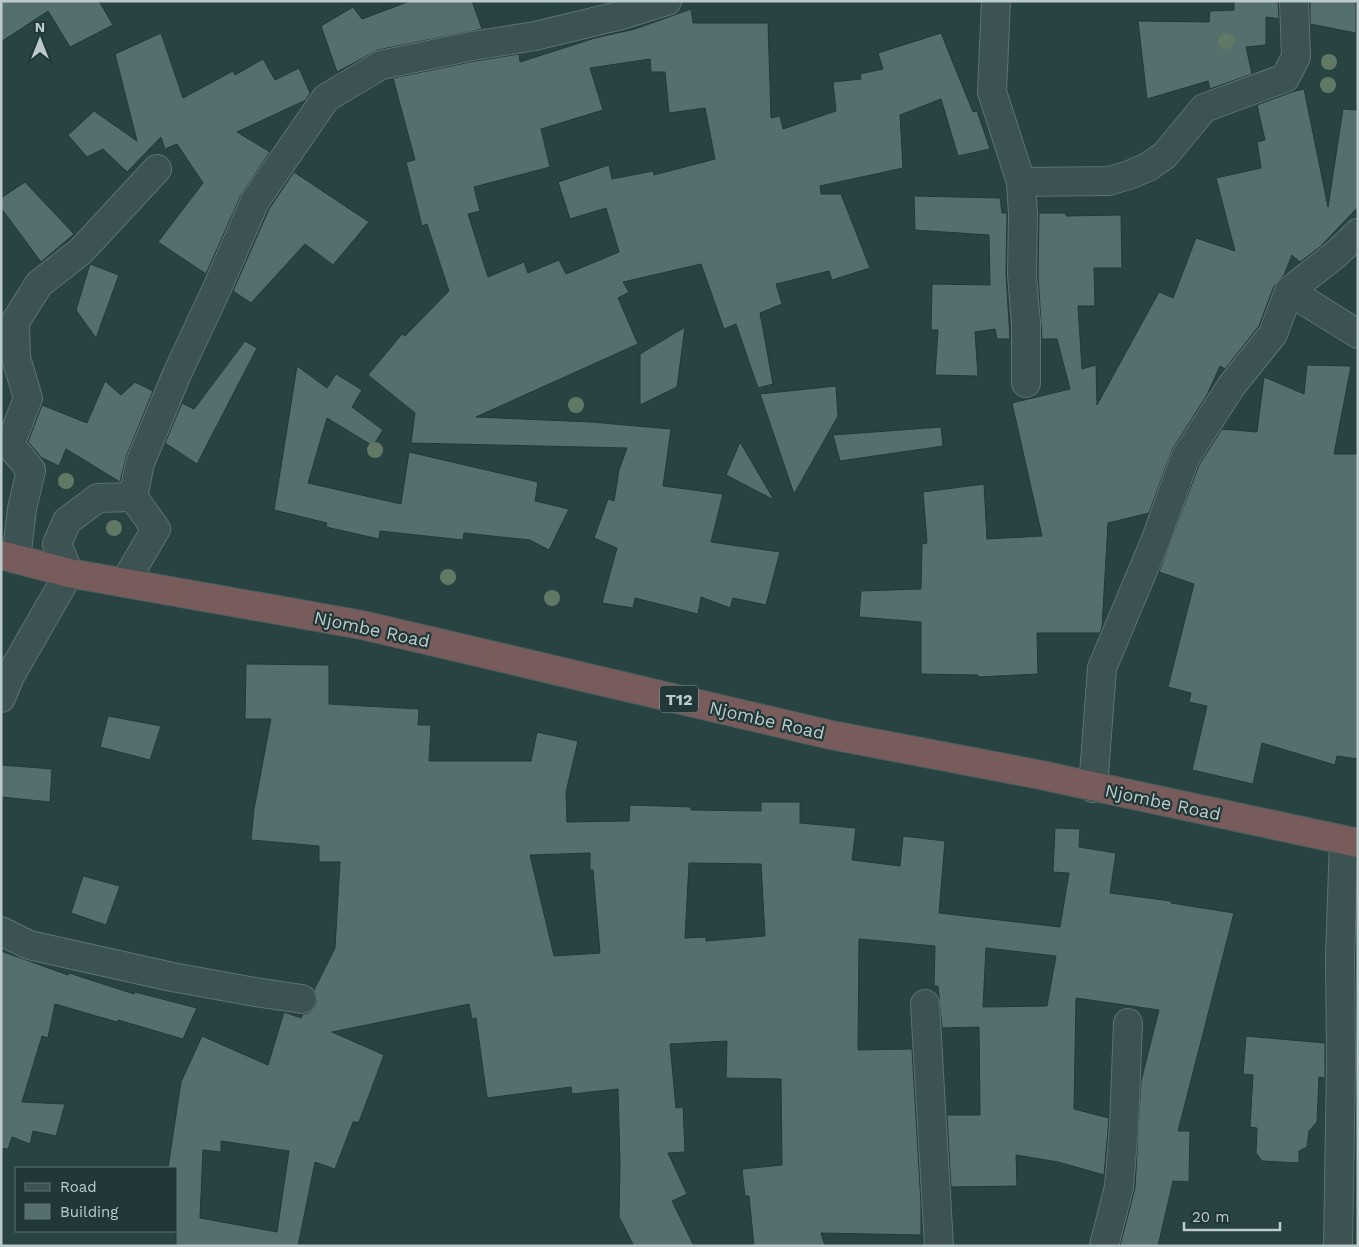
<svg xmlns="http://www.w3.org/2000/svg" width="1359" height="1247" font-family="'Work Sans',sans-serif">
<rect width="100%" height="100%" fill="#294242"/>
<!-- building -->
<g fill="#556f6e" stroke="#243939" fill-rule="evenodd">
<polygon points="1,1 99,1 113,25 70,47 48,11 1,42"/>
<polygon points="410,1 472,1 482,29 378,50 337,72 321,26 353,7 362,19"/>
<polygon points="1234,1 1278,1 1279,19 1266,17 1266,45 1246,47 1252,74 1210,89 1208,81 1147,99 1138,21 1209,22 1210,11 1234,10"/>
<polygon points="1310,1 1356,1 1356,33 1310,24"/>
<path d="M 691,9 L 693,23 L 768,23 L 771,118 L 780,116 L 783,129 L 836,111 L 833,82 L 861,79 L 860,74 L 883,69 L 878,53 L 941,33 L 973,112 L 977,111 L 990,149 L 958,156 L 941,99 L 900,115 L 903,168 L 820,186 L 821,194 L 841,194 L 870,268 L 832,280 L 829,271 L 776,284 L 782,304 L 760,313 L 773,384 L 758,388 L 736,324 L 724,329 L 701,264 L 623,282 L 629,292 L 618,298 L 638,344 L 476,417 L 591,422 L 671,429 L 663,486 L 723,494 L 711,542 L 780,552 L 766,605 L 733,598 L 730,608 L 701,597 L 698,614 L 635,598 L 633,608 L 602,603 L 617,548 L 594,538 L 608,499 L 614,501 L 619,470 L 627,448 L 411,443 L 415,413 L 368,375 L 402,334 L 405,336 L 449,291 L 427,224 L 422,226 L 406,162 L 415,160 L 393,78 L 475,61 L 519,54 L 520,62 L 595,38 L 635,29 ZM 650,59 L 651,72 L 665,72 L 669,113 L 705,108 L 715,159 L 654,175 L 653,171 L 612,179 L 609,165 L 558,182 L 570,219 L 606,208 L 619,252 L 566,274 L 559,260 L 528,273 L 524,262 L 488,277 L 468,214 L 480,211 L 474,187 L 550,167 L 541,129 L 603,110 L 590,68 Z"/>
<polygon points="161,33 183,98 233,71 235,75 263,59 275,80 299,68 310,93 306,100 237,132 270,152 241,195 206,274 158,242 203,183 177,144 165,149 161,137 127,172 103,149 87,157 68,135 94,111 137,141 115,54"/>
<polygon points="1304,89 1328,207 1343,109 1358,110 1358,207 1320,247 1300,262 1292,255 1284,275 1274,286 1259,326 1225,369 1220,366 1207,395 1172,450 1149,513 1108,523 1102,627 1100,633 1037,633 1038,674 978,677 978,675 921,674 921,622 859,617 861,591 921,589 922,544 927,543 923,492 984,484 987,539 1042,536 1012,403 1070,389 1057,339 1042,339 1038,274 1039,213 1066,213 1066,216 1121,215 1122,268 1094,268 1095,306 1078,306 1082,369 1096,365 1097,405 1159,292 1173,298 1196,238 1235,251 1216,178 1261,168 1257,142 1265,140 1257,105 1292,92"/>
<polygon points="294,172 369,222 333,265 305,244 251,303 233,291 269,209"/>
<polygon points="25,182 74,234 41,262 1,208 1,198"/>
<polygon points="914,196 1000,198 1002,213 1007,213 1006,274 1010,339 997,339 995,329 975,332 978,376 935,375 938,330 931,330 932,284 990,285 989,235 915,230"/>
<polygon points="90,264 119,275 96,338 76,310"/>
<polygon points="685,327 677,387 640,405 640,354"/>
<polygon points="245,341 257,348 197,464 165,443 182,403 194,409"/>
<polygon points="1307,365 1351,366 1334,454 1358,454 1358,759 1337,756 1335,765 1262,743 1253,784 1192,770 1207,706 1189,702 1191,693 1168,687 1194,584 1159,572 1199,465 1222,429 1257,432 1264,377 1304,394"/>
<polygon points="297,366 327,388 336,374 362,390 352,407 383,430 373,446 327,418 308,483 401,504 409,452 538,482 535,501 569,509 549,550 530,540 464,533 463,540 380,531 379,539 326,527 327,523 274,510"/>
<polygon points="105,381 121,395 135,382 153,391 126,457 120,482 66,449 59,466 42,458 28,442 42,405 87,423"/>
<polygon points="836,386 838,416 794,494 760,394"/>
<polygon points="941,427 943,446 840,461 833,435"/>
<polygon points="740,442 774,500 726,475"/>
<path d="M 246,664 L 329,665 L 329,704 L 419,709 L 418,725 L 431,725 L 429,761 L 531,761 L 537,732 L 578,741 L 566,792 L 567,822 L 629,821 L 630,805 L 691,807 L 691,810 L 761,811 L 761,802 L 800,802 L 800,823 L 856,828 L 852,860 L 900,866 L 903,836 L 945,841 L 939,913 L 1060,927 L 1069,873 L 1053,872 L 1055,828 L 1080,829 L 1079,847 L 1116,853 L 1110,893 L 1171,901 L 1171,903 L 1234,913 L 1178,1131 L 1190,1131 L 1189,1182 L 1173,1181 L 1158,1246 L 1120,1246 L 1135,1188 L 1141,1081 L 1159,1010 L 1076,998 L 1074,1109 L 1109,1118 L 1104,1175 L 1058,1162 L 1016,1155 L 1017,1186 L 951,1187 L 947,1115 L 980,1115 L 979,1027 L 942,1028 L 938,986 L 934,986 L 935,946 L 859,939 L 858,1050 L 912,1049 L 921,1204 L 921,1235 L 821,1233 L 825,1246 L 754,1246 L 749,1196 L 745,1196 L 742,1169 L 782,1165 L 781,1079 L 726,1078 L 727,1041 L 670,1044 L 676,1108 L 683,1107 L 685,1152 L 668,1153 L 687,1194 L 672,1201 L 694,1246 L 634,1246 L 619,1217 L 620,1164 L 618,1089 L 572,1094 L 571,1087 L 487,1098 L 476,1018 L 472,1019 L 469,1004 L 332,1032 L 384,1055 L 359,1122 L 353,1122 L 335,1169 L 315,1162 L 298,1246 L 176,1246 L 176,1168 L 168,1168 L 181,1082 L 202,1036 L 268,1065 L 284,1012 L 301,1018 L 303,1014 L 308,1013 L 314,1008 L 317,1001 L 314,990 L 335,948 L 340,862 L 319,862 L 319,846 L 251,840 L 254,809 L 271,719 L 245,719 ZM 590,853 L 590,870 L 593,870 L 600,953 L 554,956 L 530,855 ZM 689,863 L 761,864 L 765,936 L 706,941 L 706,937 L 685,938 ZM 986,948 L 1056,956 L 1047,1006 L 983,1007 ZM 221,1141 L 289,1151 L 277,1232 L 200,1218 L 203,1150 L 221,1152 Z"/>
<polygon points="108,716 161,726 150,760 100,747"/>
<polygon points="1,765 52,769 50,802 1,797"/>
<polygon points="83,876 120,886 106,925 71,913"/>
<polygon points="1,951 68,975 69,973 134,994 135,992 197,1008 183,1039 118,1020 117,1022 55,1004 48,1038 42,1036 22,1102 65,1104 56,1136 33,1131 30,1144 12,1137 8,1149 1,1148"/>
<polygon points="1246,1036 1325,1043 1325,1078 1319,1077 1317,1122 1309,1131 1307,1147 1299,1151 1299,1163 1262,1161 1256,1153 1257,1128 1250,1127 1253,1075 1243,1074"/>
</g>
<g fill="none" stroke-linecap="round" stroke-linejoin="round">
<!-- minor casing -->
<g stroke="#5f7272" stroke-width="30">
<g id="minor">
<polyline points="996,1 992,92 1021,182 1023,214 1022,274 1026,324 1026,383"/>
<polyline points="1021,182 1109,181 1129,175 1148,167 1165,155 1204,108 1285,78 1296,57 1294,1"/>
<polyline points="1289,291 1358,334"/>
<polyline points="16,559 22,509 31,470 10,445 28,398 16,358 15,322 39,284 81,251 157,169"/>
<polyline points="125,582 156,529 133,497 140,463 177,374 218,286 255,201 326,98 381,65 472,46 535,36 622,15 667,1"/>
<polyline points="1,698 10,676 69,573 57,544 67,521 98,498 133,497"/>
<polyline points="1093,788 1102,668 1156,539 1185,458 1232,385 1273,334 1289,291 1335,255 1358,233"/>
<polyline points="1,931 29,945 172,977 255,992 302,999"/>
<polyline points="925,1004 939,1246"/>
<polyline points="1104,1246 1119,1187 1124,1126 1128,1023"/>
<polyline points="1338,1246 1341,1062 1340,955 1344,840"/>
</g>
</g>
<!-- highway casing -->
<g stroke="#4b5f5f" stroke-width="30">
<polyline id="highway" points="1,555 69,573 362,625 831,735 1041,775 1358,843"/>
</g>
<!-- minor -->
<use href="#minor" stroke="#3d5252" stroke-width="28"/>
<!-- highway -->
<use href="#highway" stroke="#775c5b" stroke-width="28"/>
</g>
<!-- trees -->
<g fill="#617865">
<circle cx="1226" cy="41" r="8"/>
<circle cx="1329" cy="62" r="8"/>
<circle cx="1328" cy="85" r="8"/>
<circle cx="576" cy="405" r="8"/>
<circle cx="375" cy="450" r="8"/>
<circle cx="66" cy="481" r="8"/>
<circle cx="114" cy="528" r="8"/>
<circle cx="448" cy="577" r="8"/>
<circle cx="552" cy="598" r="8"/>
</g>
<g text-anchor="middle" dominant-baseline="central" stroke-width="4.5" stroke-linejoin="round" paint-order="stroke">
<!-- shield labels -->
<rect fill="#223737" stroke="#8d9f9f" stroke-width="1" x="660" y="685.5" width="38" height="27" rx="4"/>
<g font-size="16" font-weight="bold" fill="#bbcbcc">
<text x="679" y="699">T12</text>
</g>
<!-- street labels -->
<g font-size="18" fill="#bbcbcc" stroke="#223737">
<text transform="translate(372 629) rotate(12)">Njombe Road</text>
<text transform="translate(767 720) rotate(13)">Njombe Road</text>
<text transform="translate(1163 802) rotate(12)">Njombe Road</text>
</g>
</g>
<!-- border -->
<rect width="1359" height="1247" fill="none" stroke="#bbcbcc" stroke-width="5"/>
<!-- legend -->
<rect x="15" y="1167" width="162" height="65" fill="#223737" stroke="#5f7273"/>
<rect x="25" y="1183" width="25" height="8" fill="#3d5252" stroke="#5f7273"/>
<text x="60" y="1192" font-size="15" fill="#bbcbcc">Road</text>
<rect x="25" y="1204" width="25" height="15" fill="#556f6e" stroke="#5f7273"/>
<text x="60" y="1217" font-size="15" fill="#bbcbcc">Building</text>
<!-- north arrow -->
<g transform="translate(40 40)" stroke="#223737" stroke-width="4" paint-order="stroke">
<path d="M0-4L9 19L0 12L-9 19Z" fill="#bbcbcc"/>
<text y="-8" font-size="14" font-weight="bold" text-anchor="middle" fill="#bbcbcc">N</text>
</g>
<!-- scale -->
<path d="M1184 1222v8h96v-8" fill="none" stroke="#bbcbcc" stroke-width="2.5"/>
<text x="1192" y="1222" font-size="15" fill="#bbcbcc" stroke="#223737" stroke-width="4" paint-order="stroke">20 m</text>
</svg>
